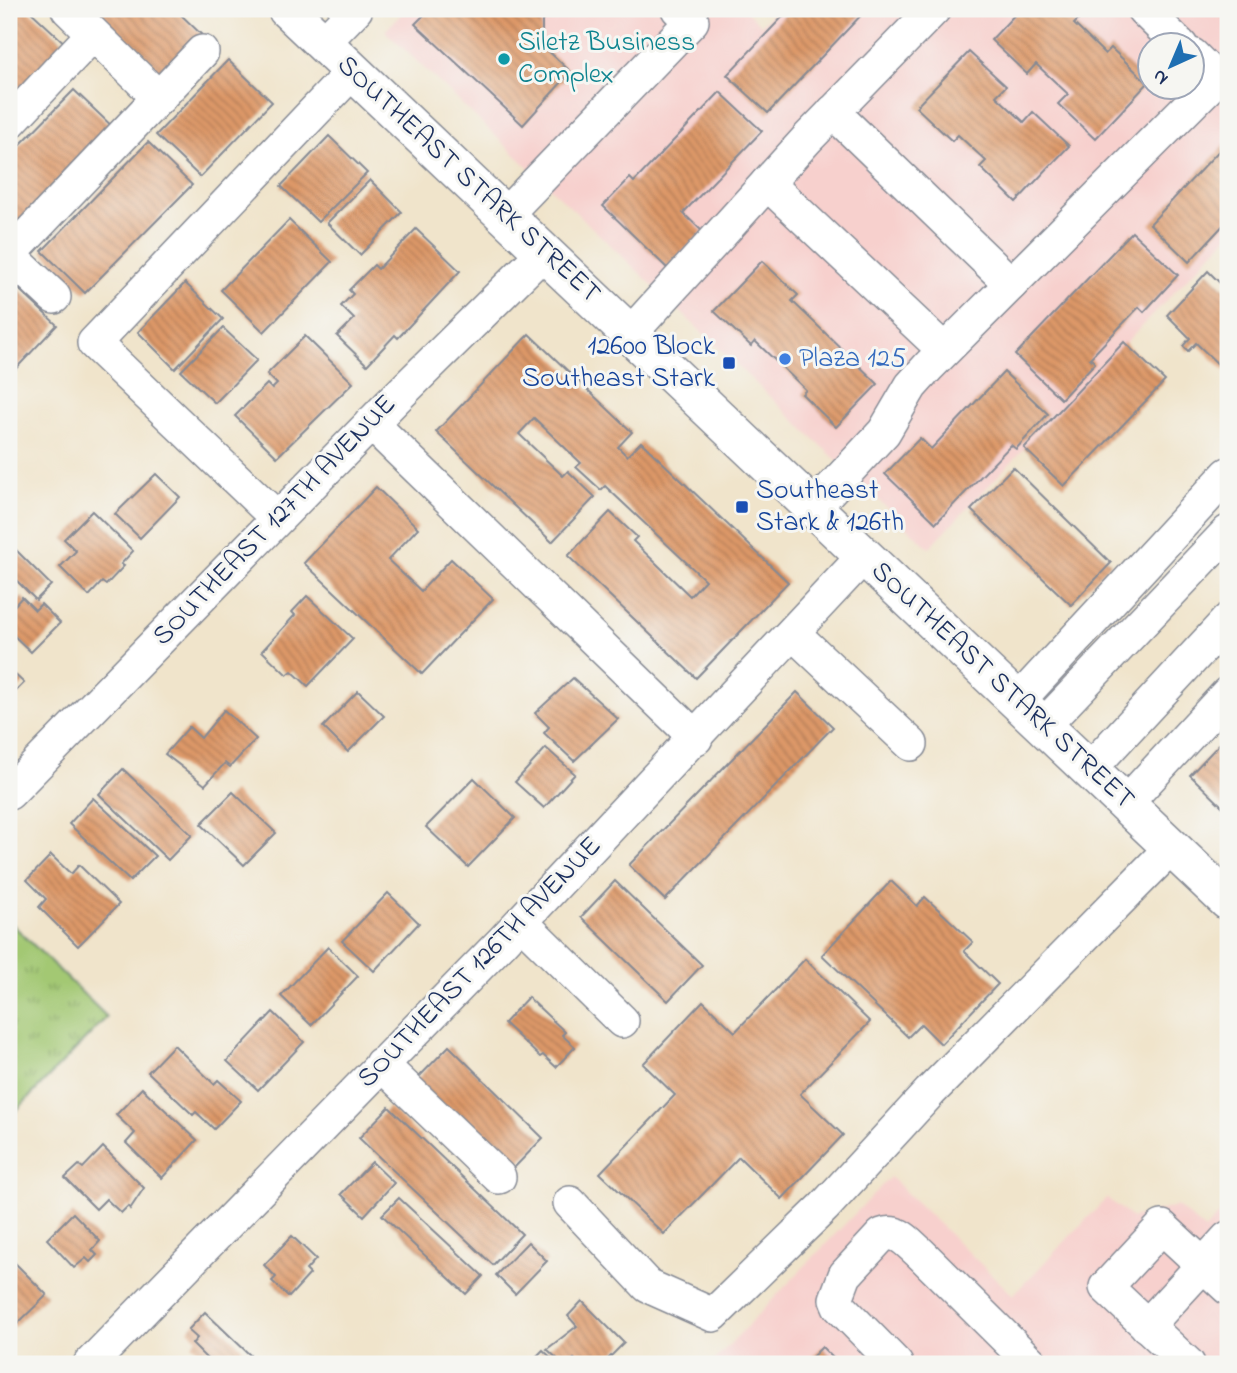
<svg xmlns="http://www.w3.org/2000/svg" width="1237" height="1373" font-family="'Indie Flower',sans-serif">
<defs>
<pattern id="grass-tufts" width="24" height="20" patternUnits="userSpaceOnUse" patternTransform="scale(1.75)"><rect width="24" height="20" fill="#a3c873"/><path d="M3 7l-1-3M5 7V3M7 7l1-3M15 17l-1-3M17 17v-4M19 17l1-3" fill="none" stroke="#84a362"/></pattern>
<pattern id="building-back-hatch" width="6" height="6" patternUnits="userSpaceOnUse" patternTransform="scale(1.75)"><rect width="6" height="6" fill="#dd9867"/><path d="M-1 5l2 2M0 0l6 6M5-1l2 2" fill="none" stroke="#b27c58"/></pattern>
</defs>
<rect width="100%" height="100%" fill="#f6f6f2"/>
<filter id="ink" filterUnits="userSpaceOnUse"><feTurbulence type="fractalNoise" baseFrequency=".0143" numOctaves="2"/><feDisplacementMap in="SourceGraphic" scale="14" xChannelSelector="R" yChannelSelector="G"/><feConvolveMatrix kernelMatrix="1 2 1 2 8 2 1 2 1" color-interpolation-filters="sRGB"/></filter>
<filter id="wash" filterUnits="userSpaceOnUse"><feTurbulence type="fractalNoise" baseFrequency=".00686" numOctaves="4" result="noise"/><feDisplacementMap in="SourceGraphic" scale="28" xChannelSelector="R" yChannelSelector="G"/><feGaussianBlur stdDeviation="1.57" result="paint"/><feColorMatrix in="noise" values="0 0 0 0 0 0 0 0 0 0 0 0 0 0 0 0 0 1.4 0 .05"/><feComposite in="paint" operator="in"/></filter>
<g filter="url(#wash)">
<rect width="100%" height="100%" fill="#f0e4cb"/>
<!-- built -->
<g fill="#f7d0cd" fill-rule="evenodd">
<path d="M 406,9 L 744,9 L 761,25 L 777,9 L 1228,9 L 1228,236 L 929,548 L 385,31 ZM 1150,46 L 1192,46 L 1192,88 L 1150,88 Z"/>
<polygon points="890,1177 1013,1295 1107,1198 1132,1218 1177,1206 1205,1230 1228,1204 1228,1364 711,1364"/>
</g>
<!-- grass -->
<polygon fill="url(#grass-tufts)" stroke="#5f7c68" stroke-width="2" points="9,921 107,1017 9,1118"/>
<g id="blocks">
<!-- building -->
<g fill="url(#building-back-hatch)">
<polygon points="19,9 28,9 69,47 9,109 9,19"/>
<polygon points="85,9 175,9 205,38 163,83"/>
<polygon points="430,9 553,9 542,21 542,45 571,72 523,125 415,24"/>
<polygon points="790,9 867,9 768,113 727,75"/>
<polygon points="1020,9 1070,9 1080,18 1074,24 1105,54 1111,48 1148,83 1095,139 1058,104 1068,94 1036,64 1027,74 991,40"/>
<polygon points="969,52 1006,86 996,96 1024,122 1033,112 1069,146 1016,202 980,167 986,161 958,135 952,141 916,107"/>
<polygon points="228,60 272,102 200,177 156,135"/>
<polygon points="74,90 118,132 9,238 9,156"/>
<polygon points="720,92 762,131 683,213 703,232 667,268 603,206 630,178 634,182"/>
<polygon points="329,136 367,173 318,222 281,186"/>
<polygon points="1228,141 1228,220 1189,262 1150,224"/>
<polygon points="148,142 192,185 85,293 42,251"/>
<polygon points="370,180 402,212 360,255 327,223"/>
<polygon points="289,220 332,262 264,332 221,290"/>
<polygon points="416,229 460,271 398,338 395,335 367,365 337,336 354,319 341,306 353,294 349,290 374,265 378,269"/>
<polygon points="1132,232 1178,275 1144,312 1139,307 1090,358 1095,363 1061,399 1015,355"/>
<polygon points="762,261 798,295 792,301 878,384 836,427 802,394 806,390 755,341 751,346 714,311"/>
<polygon points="1208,271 1228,291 1228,374 1196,343 1188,351 1183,346 1190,338 1167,315"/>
<polygon points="9,280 57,325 9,376"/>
<polygon points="185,283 223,319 175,369 138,332"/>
<polygon points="223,328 257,360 215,403 181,371"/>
<polygon points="529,334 632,432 618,447 627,456 641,442 788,582 696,678 568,556 610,512 637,537 633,541 690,596 705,580 605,486 601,490 576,467 581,463 534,418 519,434 563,476 568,471 595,497 552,542 436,432"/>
<polygon points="305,336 353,383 277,457 235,416 267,384 272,389 277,384 267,374"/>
<polygon points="1124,342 1165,381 1064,486 1024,448"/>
<polygon points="1004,372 1048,414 1016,449 1011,445 936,523 885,474 920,438 931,449"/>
<polygon points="1013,467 1111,563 1071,605 971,510"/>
<polygon points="156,474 180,497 140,538 115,514"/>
<polygon points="376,487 418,528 388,560 421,591 451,559 493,599 422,674 304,563"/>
<polygon points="92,511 133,551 121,564 124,566 106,585 102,582 89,596 60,567 76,551 64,539"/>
<polygon points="12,546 51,585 36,600 9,573 9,549"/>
<polygon points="307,596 353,639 308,686 292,671 287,675 262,651 295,615 292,612"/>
<polygon points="22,597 35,610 41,604 60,623 31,652 9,631 9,601 14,606"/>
<polygon points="9,669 24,683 9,698"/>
<polygon points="573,678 618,719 574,761 544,733 549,727 535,713"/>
<polygon points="358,691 384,716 348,752 323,727"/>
<polygon points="797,692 833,727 665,900 629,865"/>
<polygon points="1228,706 1228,812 1190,775 1227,736 1213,722"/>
<polygon points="224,710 256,739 230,767 225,763 205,785 165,754 189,727 201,738"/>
<polygon points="546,748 575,774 544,808 515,782"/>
<polygon points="123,769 192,835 168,860 99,794"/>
<polygon points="474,778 515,818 468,867 426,827"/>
<polygon points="233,792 276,833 244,865 201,824"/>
<polygon points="93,798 155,856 130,881 69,824"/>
<polygon points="51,855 71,874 79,865 119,904 78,946 39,907 46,899 27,880"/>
<polygon points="615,881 702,965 668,1001 581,917"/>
<polygon points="891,881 917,906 925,897 973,942 964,951 998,984 941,1044 921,1024 908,1037 822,955"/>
<polygon points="388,893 419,923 374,971 342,941"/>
<polygon points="328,947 358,976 311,1025 281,996"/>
<polygon points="805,959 870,1022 800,1094 843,1135 782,1199 739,1157 664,1234 600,1173 675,1095 643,1064 703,1001 735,1032"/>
<polygon points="528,997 565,1032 562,1035 575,1047 556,1067 543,1055 540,1057 504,1023"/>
<polygon points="273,1012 304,1042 258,1090 227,1061"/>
<polygon points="174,1045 214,1084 218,1080 241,1101 214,1129 196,1112 193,1115 148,1072"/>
<polygon points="449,1046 543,1138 509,1173 415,1081"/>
<polygon points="142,1088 197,1140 162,1178 126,1143 135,1133 116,1115"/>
<polygon points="389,1107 522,1234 493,1265 359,1138"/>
<polygon points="103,1147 144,1188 130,1209 128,1206 121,1213 106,1199 96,1209 65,1178 79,1165 83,1168"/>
<polygon points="372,1162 394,1183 364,1216 341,1194"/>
<polygon points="399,1198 483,1276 466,1294 382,1215"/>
<polygon points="73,1213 100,1241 92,1250 97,1255 90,1262 86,1258 74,1268 47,1239"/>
<polygon points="292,1236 316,1259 306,1270 310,1274 289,1297 272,1281 276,1277 264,1265"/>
<polygon points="528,1242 547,1261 515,1294 496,1275"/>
<polygon points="14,1262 47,1295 14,1327 9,1321 9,1267"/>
<polygon points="582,1301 624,1343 603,1364 579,1364 574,1359 569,1364 563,1364 547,1349 577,1326 568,1316"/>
<polygon points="205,1312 250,1355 241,1364 212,1364 192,1344 197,1338 188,1330"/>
<polygon points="822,1347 839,1364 805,1364"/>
<polygon points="543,1350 558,1364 529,1364"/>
</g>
</g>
</g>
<g filter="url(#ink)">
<use href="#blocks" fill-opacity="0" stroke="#868a94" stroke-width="2"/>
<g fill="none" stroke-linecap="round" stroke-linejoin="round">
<!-- minor casing -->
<g stroke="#868a94" stroke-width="36">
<g id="minor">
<polyline points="68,9 159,98"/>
<polyline points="1143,9 1181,46"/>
<polyline points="323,43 356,9"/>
<polyline points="833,112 1011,284"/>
<polyline points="9,123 93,34"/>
<polyline points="767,183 944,350"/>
<polyline points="506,214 692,21 678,9"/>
<polyline points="9,255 202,52"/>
<polyline points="9,255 54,297"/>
<polyline points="630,334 808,138 934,9"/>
<polyline points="371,423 696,738"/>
<polyline points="813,508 884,432 911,386 929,366 1216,79 1192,55"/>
<polyline points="277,518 94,343 353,71"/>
<polyline points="793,633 911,744"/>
<polyline points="1018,701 1228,474"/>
<polyline points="1044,725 1228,532"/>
<polyline points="1090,769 1228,620"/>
<polyline points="9,793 395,399 544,252"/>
<polyline points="1126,803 1228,693"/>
<polyline points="521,922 622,1021"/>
<polyline points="381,1064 499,1177"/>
<polyline points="570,1203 648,1286 713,1315 824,1207 930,1092 1172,847"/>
<polyline points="1147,1326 1228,1238"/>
<polyline points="90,1364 502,942 864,556"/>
<path d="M 896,1364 L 839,1306 L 836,1299 L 845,1275 L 882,1235 C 899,1229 908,1243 920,1253 L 1032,1364"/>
<polyline points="1188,1364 1106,1287 1162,1227 1228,1288"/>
</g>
</g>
<!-- major casing -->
<g stroke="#868a94" stroke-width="41">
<polyline id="major" points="287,9 1228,901"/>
</g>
<!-- minor -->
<use href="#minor" stroke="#fff" stroke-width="33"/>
<!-- major -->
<use href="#major" stroke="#fff" stroke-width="38"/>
</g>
</g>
<!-- markers -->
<circle fill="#0f9aa8" stroke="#f6f6f2" stroke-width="2.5" cx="504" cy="59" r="7"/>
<circle fill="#3f7fe0" stroke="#f6f6f2" stroke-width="2.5" cx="785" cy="359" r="7"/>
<g fill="#1a4fb4" stroke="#f6f6f2" stroke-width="2.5">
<rect x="722" y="356" width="14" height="14" rx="3.5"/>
<rect x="735" y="500" width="14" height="14" rx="3.5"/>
</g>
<g text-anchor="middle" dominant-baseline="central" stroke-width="6" stroke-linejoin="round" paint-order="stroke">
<!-- culture labels -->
<g font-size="28" fill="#0d838f" stroke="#f6f6f2" text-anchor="start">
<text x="518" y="43">Siletz Business<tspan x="518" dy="32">Complex</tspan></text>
</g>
<!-- street labels -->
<g font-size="28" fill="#1b2f5e" stroke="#f6f6f2">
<text transform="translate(468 180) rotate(43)">SOUTHEAST STARK STREET</text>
<text transform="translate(275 521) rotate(-46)">SOUTHEAST 127TH AVENUE</text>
<text transform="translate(1002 686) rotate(43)">SOUTHEAST STARK STREET</text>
<text transform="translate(480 963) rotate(-46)">SOUTHEAST 126TH AVENUE</text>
</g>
<!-- transit labels -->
<g font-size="28" fill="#164399" stroke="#f6f6f2" text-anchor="end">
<text x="715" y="347">12600 Block<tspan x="715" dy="32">Southeast Stark</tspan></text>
<text x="756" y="491" text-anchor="start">Southeast<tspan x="756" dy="32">Stark &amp; 126th</tspan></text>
</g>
<!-- shop labels -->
<g font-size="28" fill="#366cbe" stroke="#f6f6f2" text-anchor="start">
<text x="799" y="359">Plaza 125</text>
</g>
</g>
<!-- margin -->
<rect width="1237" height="1373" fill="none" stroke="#f6f6f2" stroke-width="35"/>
<!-- north arrow -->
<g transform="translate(1171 66) rotate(224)"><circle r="33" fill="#f6f6f2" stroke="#9ea6b7" stroke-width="2"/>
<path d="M0-5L12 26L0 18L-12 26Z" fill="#1f6fb2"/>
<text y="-10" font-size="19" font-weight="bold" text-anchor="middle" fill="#1b2f5e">N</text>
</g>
</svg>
